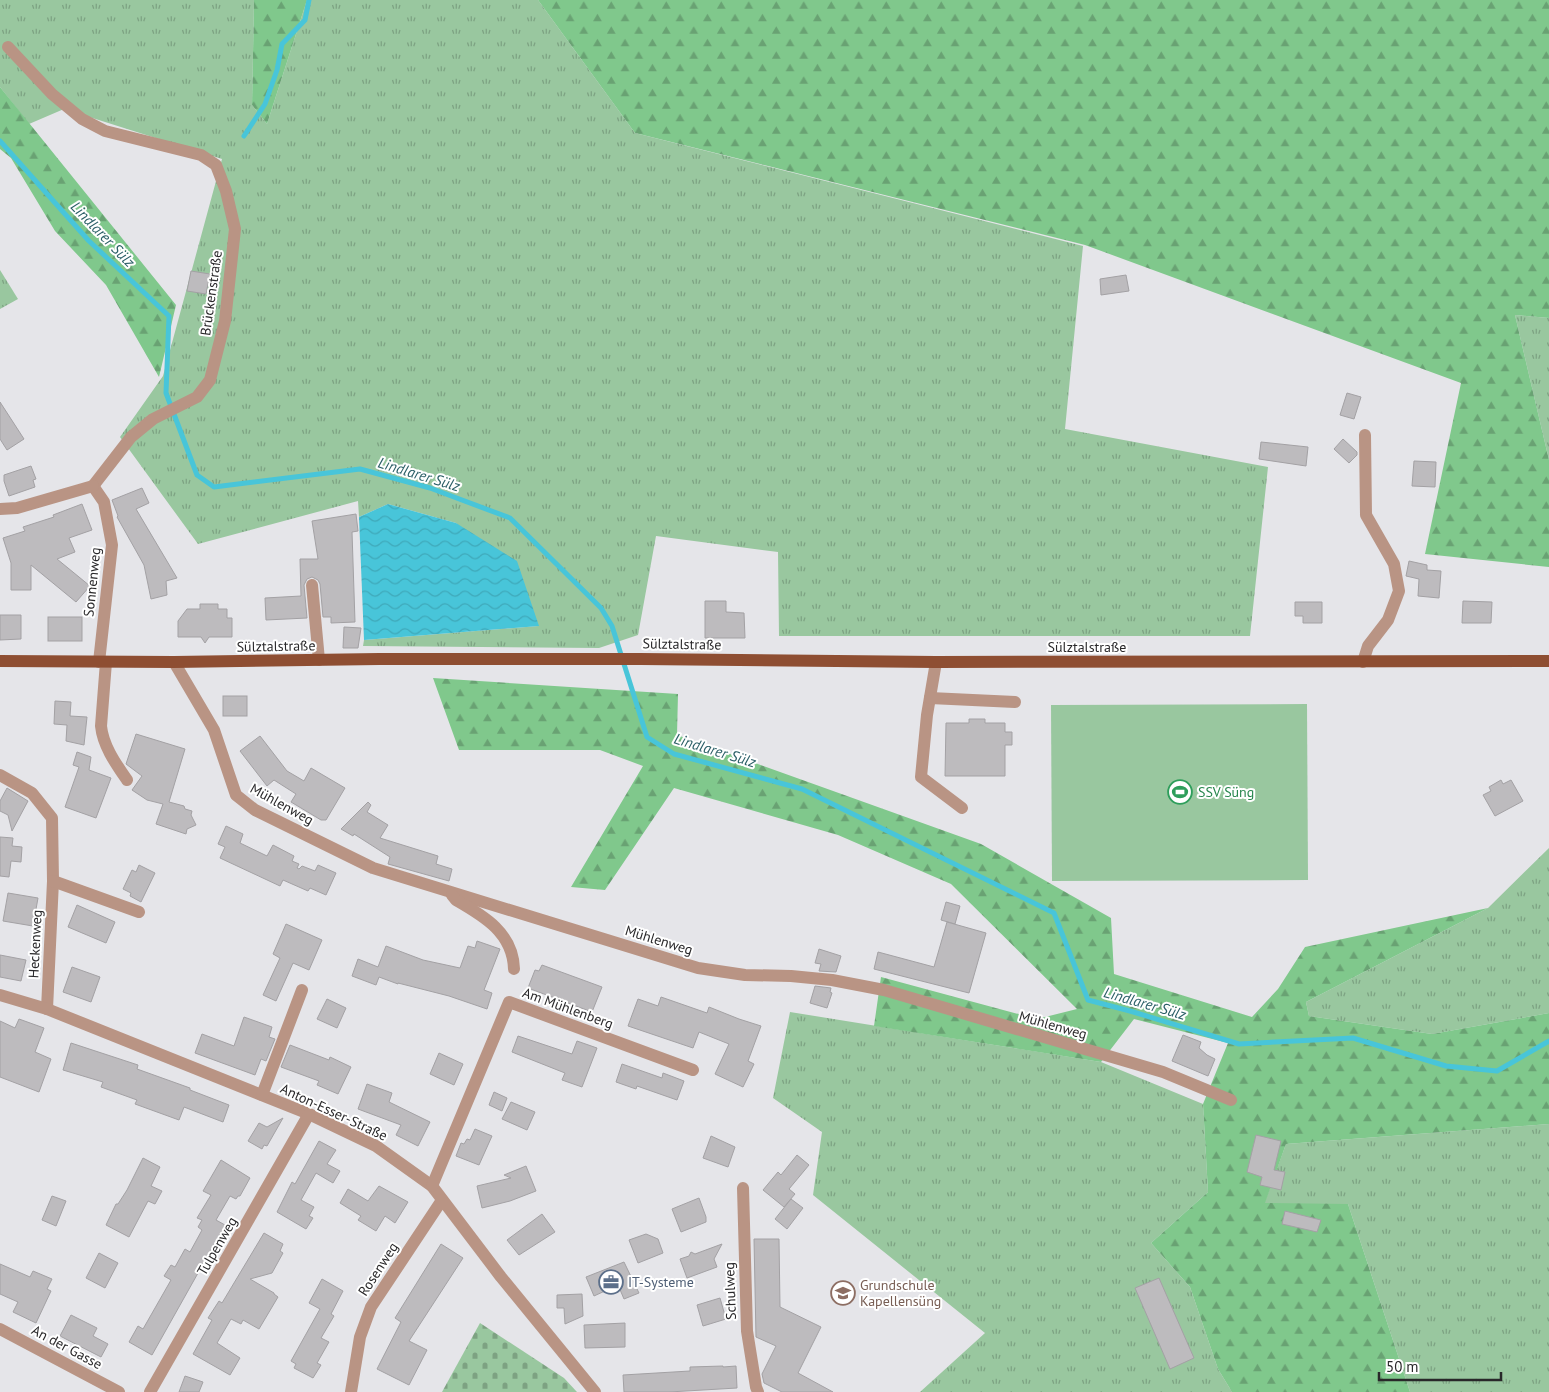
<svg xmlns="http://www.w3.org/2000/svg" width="1549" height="1392" font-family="'PT Sans',sans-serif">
<defs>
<pattern id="grass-tufts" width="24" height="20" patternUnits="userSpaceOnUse" patternTransform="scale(1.25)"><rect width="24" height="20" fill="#99c79f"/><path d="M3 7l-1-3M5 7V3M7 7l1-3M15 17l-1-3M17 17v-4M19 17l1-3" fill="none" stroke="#7da282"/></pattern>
<pattern id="forest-firs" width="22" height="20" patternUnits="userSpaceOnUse" patternTransform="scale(1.25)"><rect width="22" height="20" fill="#80c88c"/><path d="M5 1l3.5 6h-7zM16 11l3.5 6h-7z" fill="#69a273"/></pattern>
<pattern id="cemetery-stones" width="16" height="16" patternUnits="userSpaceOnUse" patternTransform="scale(1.25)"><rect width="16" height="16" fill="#99c79f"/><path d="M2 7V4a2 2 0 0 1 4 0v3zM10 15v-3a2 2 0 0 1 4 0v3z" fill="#7da282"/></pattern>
<pattern id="water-waves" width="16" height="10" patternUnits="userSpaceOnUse" patternTransform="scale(1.25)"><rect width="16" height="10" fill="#48c5d9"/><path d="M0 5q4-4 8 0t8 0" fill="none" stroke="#3fa9ba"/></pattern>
</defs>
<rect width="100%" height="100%" fill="#e5e5e9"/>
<!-- grass -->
<g fill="url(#grass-tufts)">
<polygon points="0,0 254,0 252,105 267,124 307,0 538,0 635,133 1083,246 1065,429 1268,467 1250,636 779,636 778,552 656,536 638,635 599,648 363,646 364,640 538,626 456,523 388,504 359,517 358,501 198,544 120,437 163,376 222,159 64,109 29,124 0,87"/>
<polygon points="0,270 18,299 0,309"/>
<polygon points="1515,315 1549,318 1549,460"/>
<polygon points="1549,848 1549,1013 1432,1034 1309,1016 1306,1002 1488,908"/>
<polygon points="790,1012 1101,1062 1203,1104 1208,1192 1151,1243 1190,1287 1218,1369 1232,1392 920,1392 985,1333 813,1195 822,1132 773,1098"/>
<polygon points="1549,1124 1549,1392 1410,1392 1348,1204 1264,1204 1286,1144"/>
</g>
<!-- forest -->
<g fill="url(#forest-firs)">
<polygon points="254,0 307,0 267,124 252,105"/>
<polygon points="538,0 1549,0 1549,318 1515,315 1549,460 1549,567 1425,554 1461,383 1085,245 635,133"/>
<polygon points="0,87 176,305 159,377 106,285 55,231 11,158 0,149"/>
<polygon points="433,678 678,694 677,735 981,844 1111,918 1114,974 1252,1017 1278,989 1305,947 1488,908 1306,1002 1309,1016 1432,1034 1549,1013 1549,1124 1286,1144 1265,1203 1348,1204 1410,1392 1232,1392 1218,1369 1190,1287 1151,1243 1208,1192 1203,1104 1228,1043 1134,1019 1101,1062 874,1026 881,977 1037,1019 1077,1009 951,884 838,835 674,788 605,890 571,887 643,766 600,750 459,750"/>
</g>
<!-- cemetery -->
<polygon fill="url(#cemetery-stones)" points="480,1323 564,1378 577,1392 442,1392"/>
<!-- pitch -->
<polygon fill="#99c79f" points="1307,704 1308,880 1052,881 1051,705"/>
<!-- water -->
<polygon fill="url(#water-waves)" points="388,504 456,523 517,561 539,626 364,640 359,517"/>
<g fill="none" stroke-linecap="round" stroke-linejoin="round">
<!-- stream -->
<g stroke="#48c5d9" stroke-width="5">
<polyline points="244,136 265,104 277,70 282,44 305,20 309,0"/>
<polyline points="0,141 89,241 169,316 166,393 197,475 214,487 360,469 430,488 510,518 601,608 612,626 647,737 674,754 802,789 1054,913 1088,1000 1130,1011 1239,1044 1353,1038 1446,1066 1497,1071 1549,1041"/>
</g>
</g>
<!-- building -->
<g fill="#bdbbbe" stroke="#a3a1a4">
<polygon points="191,271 210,274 206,294 187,291"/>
<polygon points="1126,275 1129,291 1101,295 1100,279"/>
<polygon points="1347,393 1361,397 1354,419 1340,415"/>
<polygon points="0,402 24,439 7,450 0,439"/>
<polygon points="1343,439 1357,452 1357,455 1349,463 1334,449"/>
<polygon points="1261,442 1308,447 1306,466 1259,459"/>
<polygon points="1414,461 1436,462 1435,487 1412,486"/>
<polygon points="31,466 36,479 33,480 35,487 9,496 4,481 4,475"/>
<polygon points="142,488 149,503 136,509 177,578 166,581 167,595 151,599 144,565 117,517 118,516 112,500"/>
<polygon points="82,504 92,530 69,538 75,552 57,559 90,586 76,602 31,565 31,590 11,590 11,563 3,538 25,531 23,527 54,517 53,515"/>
<polygon points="356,514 358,531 352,532 355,622 331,623 331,617 323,617 320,584 318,580 312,577 307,579 304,585 307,618 266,620 265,598 301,596 300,559 318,559 312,521"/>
<polygon points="1409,561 1427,565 1427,570 1441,571 1439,598 1418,596 1419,579 1406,576"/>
<polygon points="705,601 726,601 726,612 744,613 745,638 705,638"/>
<polygon points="1463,601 1492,602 1491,623 1462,623"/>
<polygon points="1295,602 1322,602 1322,623 1303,623 1303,616 1295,616"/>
<polygon points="200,604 218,604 218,609 227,609 227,618 232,618 232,637 209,637 205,643 201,637 178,637 178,621 187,609 200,609"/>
<polygon points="0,615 21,615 21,639 0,640"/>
<rect x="48" y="617" width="34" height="24"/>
<polygon points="344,627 361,628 358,648 343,648"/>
<rect x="223" y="696" width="24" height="20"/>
<polygon points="55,701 71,702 70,716 87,717 84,745 66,741 67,725 54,724"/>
<polygon points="969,719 985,719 985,723 1005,723 1005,732 1012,732 1012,745 1005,745 1005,776 945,776 946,723 969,723"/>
<polygon points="136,734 185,749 169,802 184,806 185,809 192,811 191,815 196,825 187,829 186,834 156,824 163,804 147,800 132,790 142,776 126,764"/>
<polygon points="260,736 287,771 304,781 311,768 345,788 326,820 321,820 291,802 296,794 274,780 267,786 240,751"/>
<polygon points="77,752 91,757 89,770 111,778 96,818 65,807 79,767 73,765"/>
<polygon points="1501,780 1503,784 1511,780 1523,801 1495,816 1483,795 1491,791 1489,787"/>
<polygon points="7,788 28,801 12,831 8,815 0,811 0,801"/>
<polygon points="368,802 371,805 367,812 388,825 380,838 438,856 436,864 452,869 449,881 388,864 390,857 354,834 353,836 341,829"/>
<polygon points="226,826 243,834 240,843 267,856 273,845 294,856 292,861 299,864 297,868 299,869 302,866 315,871 318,865 336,873 326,895 310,888 308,891 283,880 280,886 220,858 225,847 218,844"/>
<polygon points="0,837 13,838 12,846 22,847 21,862 11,861 9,877 0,876"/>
<polygon points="139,865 155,873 141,902 130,896 131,893 123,889 132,870 136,872"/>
<polygon points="8,893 38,898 33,926 3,921"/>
<polygon points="946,902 960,906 955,924 941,920"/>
<polygon points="77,905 115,922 106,943 68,927"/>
<polygon points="947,922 986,933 969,993 874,969 878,952 934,967"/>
<polygon points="286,924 322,940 309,970 293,963 276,1001 263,995 280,958 273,954"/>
<polygon points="477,941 500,949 484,990 492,993 487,1009 449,996 398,983 398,984 379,977 376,985 352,976 358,959 378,967 386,946 423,960 460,968 468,946 475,948"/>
<polygon points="819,949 841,956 836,972 819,971 821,964 815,963"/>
<polygon points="0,955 26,960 21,981 0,977"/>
<polygon points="542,965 602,987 592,1012 528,988 535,970 539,971"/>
<polygon points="72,967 100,977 91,1002 63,992"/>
<polygon points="815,986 831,988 830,992 832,993 827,1008 810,1003"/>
<polygon points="661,997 707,1013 709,1007 739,1019 761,1026 748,1061 754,1064 743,1087 715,1074 729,1044 699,1032 693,1048 628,1026 638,999 658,1006"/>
<polygon points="327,999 346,1008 337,1028 317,1019"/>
<polygon points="244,1017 272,1027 269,1037 275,1039 266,1061 261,1059 255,1075 195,1053 202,1034 234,1046"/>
<polygon points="19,1019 44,1028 35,1052 51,1059 39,1092 0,1077 0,1021 15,1028"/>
<polygon points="1183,1035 1201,1042 1199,1048 1207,1055 1215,1059 1208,1076 1172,1061"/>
<polygon points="518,1036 572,1054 577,1041 597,1048 582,1087 562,1080 565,1073 512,1052"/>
<polygon points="71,1043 138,1065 137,1069 190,1088 190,1090 229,1105 223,1122 184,1107 179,1120 135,1104 137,1100 101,1087 103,1082 63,1070"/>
<polygon points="290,1045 329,1060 330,1057 351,1067 338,1094 317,1085 319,1081 281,1067"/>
<polygon points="439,1053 463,1064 454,1085 430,1074"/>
<polygon points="622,1064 662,1078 663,1073 684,1081 677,1100 637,1086 636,1089 616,1082"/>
<polygon points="367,1084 392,1093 389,1102 430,1122 418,1146 396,1135 401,1125 358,1109"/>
<polygon points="494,1092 507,1098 502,1111 489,1105"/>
<polygon points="511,1102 535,1112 527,1130 502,1119"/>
<polygon points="283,1118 267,1146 264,1145 262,1149 248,1141 259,1123 267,1127"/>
<polygon points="475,1129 492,1136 479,1165 456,1156 461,1143 464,1144 467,1139 470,1140"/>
<polygon points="1256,1135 1281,1141 1274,1170 1285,1172 1281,1190 1260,1185 1262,1177 1247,1172"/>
<polygon points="711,1136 735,1147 728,1167 703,1158"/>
<polygon points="319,1141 336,1150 327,1164 340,1171 333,1183 316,1173 301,1200 314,1207 309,1216 313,1218 306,1229 277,1212 292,1182 295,1184"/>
<polygon points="797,1155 809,1165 789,1189 795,1194 784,1207 763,1190 778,1172 781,1175"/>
<polygon points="143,1158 160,1167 151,1186 162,1191 155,1204 148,1201 129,1237 106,1225 116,1204 118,1204 127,1190"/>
<polygon points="221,1160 250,1178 240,1196 238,1196 236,1199 230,1196 216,1220 225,1225 152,1355 129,1342 138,1326 143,1329 171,1280 164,1276 171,1265 175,1267 185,1249 190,1252 202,1230 198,1227 202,1220 197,1218 211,1195 203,1191"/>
<polygon points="526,1166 536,1191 510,1201 482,1208 477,1186 511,1178 504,1175"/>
<polygon points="379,1186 408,1202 395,1223 385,1216 376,1231 358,1220 361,1216 340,1203 348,1189 368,1201"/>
<polygon points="52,1196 66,1201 56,1226 42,1220"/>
<polygon points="699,1198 706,1217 706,1222 681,1232 672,1209"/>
<polygon points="791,1199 803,1208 787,1229 775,1219"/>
<polygon points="1285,1211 1321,1220 1317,1232 1282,1224"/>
<polygon points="542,1214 555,1232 519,1255 507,1240"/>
<polygon points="264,1233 283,1244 280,1251 283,1253 272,1273 250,1279 274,1293 274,1294 278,1297 259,1329 243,1320 241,1324 231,1319 217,1343 240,1358 230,1375 193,1354 212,1320 208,1318 219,1301 222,1303"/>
<polygon points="646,1234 658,1239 663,1253 638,1263 629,1240"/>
<polygon points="754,1239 779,1239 780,1307 821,1327 798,1373 833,1392 782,1392 764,1383 762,1374 776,1346 756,1337"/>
<polygon points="441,1244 463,1258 409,1341 427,1350 409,1385 377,1369 401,1322 395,1318"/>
<polygon points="722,1244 714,1259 717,1267 687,1278 680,1259 689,1256 691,1252 695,1254"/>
<polygon points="99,1253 118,1263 105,1288 86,1278"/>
<polygon points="624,1262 639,1293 624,1299 618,1285 594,1296 586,1277"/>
<polygon points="0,1264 30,1277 33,1271 52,1279 47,1289 51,1291 36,1323 13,1312 18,1302 0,1294"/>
<polygon points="1159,1278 1194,1358 1170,1369 1135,1288"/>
<polygon points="322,1279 343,1291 331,1314 334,1316 321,1338 329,1342 317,1363 321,1365 313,1378 294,1368 296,1364 291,1361 320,1309 309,1303"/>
<polygon points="582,1294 583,1316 565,1324 564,1308 557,1308 557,1295"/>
<polygon points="720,1298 726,1319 703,1326 697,1305"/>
<polygon points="71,1315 97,1328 93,1336 108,1344 101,1357 60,1336"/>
<polygon points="625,1323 625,1347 585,1348 584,1325"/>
<polygon points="723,1366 723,1367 736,1366 737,1388 669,1392 624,1392 623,1375 690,1371 690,1367"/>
<polygon points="185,1376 203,1382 199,1392 179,1392"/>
</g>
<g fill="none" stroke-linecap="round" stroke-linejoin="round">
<!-- minor -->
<g stroke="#b99484" stroke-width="12">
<polyline points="8,47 52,94 82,119 105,131 201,155 216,165 226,191 235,229 225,321 210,380 197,397 153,419 131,437 93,486"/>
<polyline points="93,486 104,502 112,545 99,662"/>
<polyline points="0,509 17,508 93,486"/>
<polyline points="312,585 319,660"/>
<path d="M 106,662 L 101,726 C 103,746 116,764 127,780"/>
<polyline points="174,662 214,730 236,795 255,810 373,868 698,968 745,975 791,976 832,980 884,990 1163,1072 1231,1100"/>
<polyline points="936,662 927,715 921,777 962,808"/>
<polyline points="1363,662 1368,646 1388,620 1399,591 1394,564 1366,515 1365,435"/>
<polyline points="930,698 1015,702"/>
<polyline points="0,775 32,793 52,818 53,881 47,1009"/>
<polyline points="53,881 139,912"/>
<path d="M 452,895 L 456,900 C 484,916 513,933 514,969"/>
<polyline points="0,995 47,1009 309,1114 376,1146 432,1186 501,1277 595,1392"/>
<polyline points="262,1095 302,990"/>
<polyline points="432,1186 509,1002 693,1070"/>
<polyline points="743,1188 747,1331 756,1387 758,1392"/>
<polyline points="0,1329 119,1392"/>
<polyline points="150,1392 309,1114"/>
<polyline points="351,1392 360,1337 371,1307 442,1200"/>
</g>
<!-- major -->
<polyline stroke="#8e4e32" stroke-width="12" points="0,661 174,662 379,659 641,659 936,662 1549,661"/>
</g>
<!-- icons -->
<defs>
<g id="stadium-ring" transform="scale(1.25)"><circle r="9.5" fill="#fff" stroke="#2e9e5b" stroke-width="1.5"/><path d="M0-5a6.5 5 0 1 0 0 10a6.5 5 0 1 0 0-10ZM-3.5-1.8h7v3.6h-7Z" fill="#2e9e5b"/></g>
<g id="office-ring" transform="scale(1.25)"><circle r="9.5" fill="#fff" stroke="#5c6f8a" stroke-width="1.5"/><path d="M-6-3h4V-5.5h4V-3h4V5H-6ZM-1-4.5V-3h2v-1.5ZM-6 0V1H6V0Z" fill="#5c6f8a"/></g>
<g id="school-ring" transform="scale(1.25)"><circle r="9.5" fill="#fff" stroke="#8d6e63" stroke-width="1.5"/><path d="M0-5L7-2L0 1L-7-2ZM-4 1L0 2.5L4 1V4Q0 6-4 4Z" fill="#8d6e63"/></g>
</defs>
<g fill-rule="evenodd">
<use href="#stadium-ring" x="1180" y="792"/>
<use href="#office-ring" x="611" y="1282"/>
<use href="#school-ring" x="843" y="1293"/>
</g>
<g text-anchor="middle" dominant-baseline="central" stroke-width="4" stroke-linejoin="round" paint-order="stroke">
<!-- street labels -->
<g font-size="14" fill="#29282a" stroke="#fff">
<text transform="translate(211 293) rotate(-82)">Brückenstraße</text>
<text transform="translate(92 582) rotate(-84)">Sonnenweg</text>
<text transform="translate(682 644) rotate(1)">Sülztalstraße</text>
<text transform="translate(276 646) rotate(-1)">Sülztalstraße</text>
<text x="1087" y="647">Sülztalstraße</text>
<text transform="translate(282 804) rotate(29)">Mühlenweg</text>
<text transform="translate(659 940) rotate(17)">Mühlenweg</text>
<text transform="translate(35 944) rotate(-87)">Heckenweg</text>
<text transform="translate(568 1008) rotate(20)">Am Mühlenberg</text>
<text transform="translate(1053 1025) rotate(16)">Mühlenweg</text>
<text transform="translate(334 1112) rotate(25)">Anton-Esser-Straße</text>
<text transform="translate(217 1246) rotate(-60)">Tulpenweg</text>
<text transform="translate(378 1269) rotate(-57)">Rosenweg</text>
<text transform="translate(730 1291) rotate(-92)">Schulweg</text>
<text transform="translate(67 1347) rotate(28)">An der Gasse</text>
</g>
<!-- leisure labels -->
<g font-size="14" fill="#27864d" stroke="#fff" text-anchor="start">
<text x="1198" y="792">SSV Süng</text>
</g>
<!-- service labels -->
<g font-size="14" fill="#4e5e75" stroke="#fff" text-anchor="start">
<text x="628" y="1282">IT-Systeme</text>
</g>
<!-- education labels -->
<g font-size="14" fill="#785e54" stroke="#fff" text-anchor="start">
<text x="860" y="1285">Grundschule<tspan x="860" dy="16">Kapellensüng</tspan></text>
</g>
<!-- water labels -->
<g font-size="15" font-style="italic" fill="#2b5f67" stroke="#fff">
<text transform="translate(103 234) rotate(46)">Lindlarer Sülz</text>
<text transform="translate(419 474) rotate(17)">Lindlarer Sülz</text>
<text transform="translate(715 750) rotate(17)">Lindlarer Sülz</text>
<text transform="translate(1145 1003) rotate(16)">Lindlarer Sülz</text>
</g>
</g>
<!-- scale -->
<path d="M1379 1372v8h122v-8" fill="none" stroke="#29282a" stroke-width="2.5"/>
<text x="1386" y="1372" font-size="15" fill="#29282a" stroke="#ffffff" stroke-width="4" paint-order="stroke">50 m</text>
</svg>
